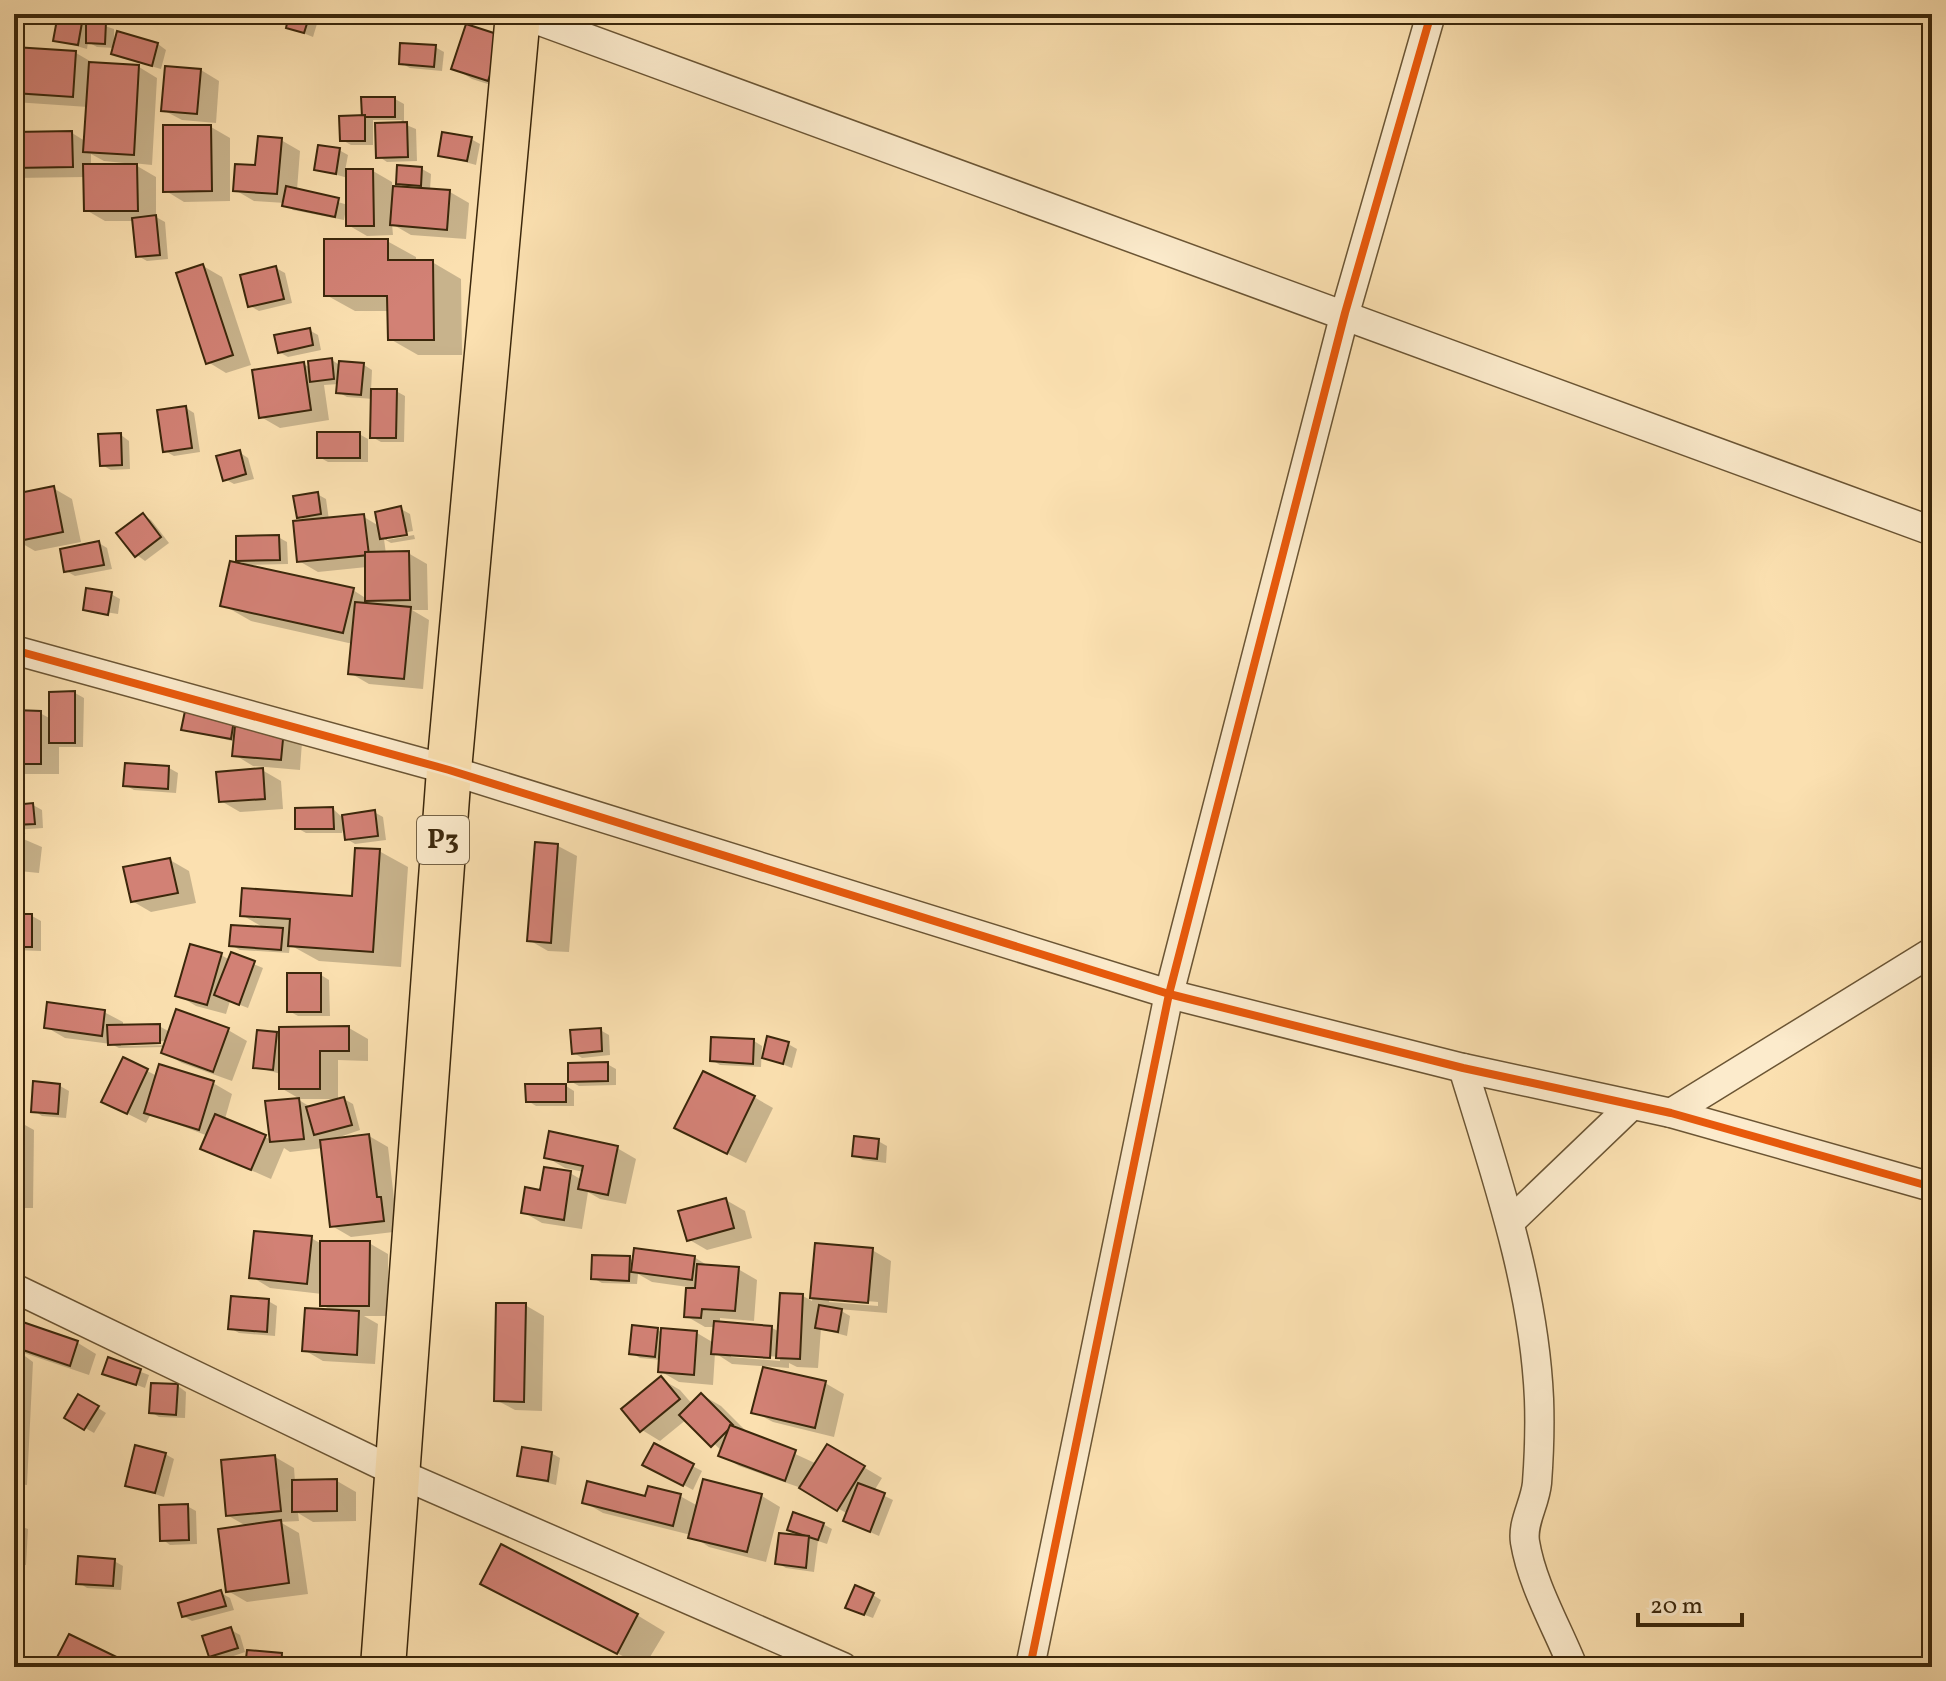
<svg xmlns="http://www.w3.org/2000/svg" width="1946" height="1681" font-family="Vollkorn,serif">
<rect width="100%" height="100%" fill="#fbe0b0"/>
<filter id="stains"><feTurbulence type="fractalNoise" baseFrequency=".0025" numOctaves="4"/><feColorMatrix values="0 0 0 0 .2 0 0 0 0 .09 0 0 0 0 .02 0 0 0 .5 -.17"/></filter>
<radialGradient id="worn" r=".72"><stop offset=".6" stop-color="#630" stop-opacity="0"/><stop offset="1" stop-color="#630" stop-opacity=".3"/></radialGradient>
<!-- shadow -->
<g fill="#0003" fill-rule="evenodd">
<polygon points="291,14 320,14 313,37 288,27"/>
<polygon points="406,14 446,14 443,25"/>
<polygon points="83,19 114,29 114,45 158,44 166,50 161,69 122,58 113,53 115,48 97,47 88,42 87,49 55,40"/>
<polygon points="467,27 507,90 472,79 454,68"/>
<polygon points="435,47 444,52 442,71 410,68 401,63"/>
<path d="M 14,49 L 76,53 L 95,64 L 139,67 L 157,78 L 152,165 L 132,163 L 156,177 L 156,217 L 165,222 L 168,259 L 147,261 L 138,256 L 134,221 L 105,221 L 86,210 L 85,177 L 14,178 L 14,134 L 72,133 L 85,141 L 88,107 L 14,102 ZM 91,154 L 104,161 L 124,163 L 124,166 L 91,166 Z"/>
<polygon points="201,70 219,81 216,123 182,120 163,110"/>
<polygon points="395,99 404,104 404,124 416,129 417,161 387,162 378,156 402,120 373,120 373,145 351,145 342,140 364,118"/>
<polygon points="211,127 230,138 230,201 184,202 166,191"/>
<polygon points="471,139 480,144 476,165 440,155"/>
<polygon points="281,140 300,151 297,190 348,205 348,178 316,169 339,150 348,155 345,171 373,171 392,182 392,188 408,189 398,183 422,169 431,174 430,190 450,192 469,203 466,239 411,235 392,224 393,235 367,236 348,225 346,209 344,220 293,210 285,203 254,201 235,190"/>
<polygon points="387,241 416,257 416,262 432,262 461,279 462,355 418,355 390,339 389,311 355,311 326,295"/>
<polygon points="203,266 222,277 251,365 226,373 208,362"/>
<polygon points="276,268 285,273 292,303 259,311 250,306"/>
<polygon points="309,330 318,335 321,350 288,357 279,352"/>
<polygon points="332,360 341,366 364,365 372,370 371,391 396,391 405,396 404,442 381,442 372,437 373,399 347,397 338,392 339,384 324,385 329,420 280,428 261,417 303,364 311,368"/>
<polygon points="186,408 194,413 200,452 174,456 165,451"/>
<polygon points="359,434 368,439 368,462 328,462 319,457"/>
<polygon points="121,435 129,441 130,469 111,470 102,465"/>
<polygon points="239,452 248,458 254,479 234,484 225,479"/>
<polygon points="53,488 72,499 81,542 35,551 16,540 14,496"/>
<polygon points="317,494 326,499 329,520 364,517 379,526 401,509 410,514 413,531 387,536 387,540 414,535 415,539 391,543 384,539 386,554 408,553 427,564 428,610 412,610 429,620 423,689 369,684 350,673 353,644 251,621 223,605 353,590 367,599 367,567 318,572 299,561 308,522 299,517"/>
<polygon points="143,515 151,520 169,543 145,561 137,555"/>
<polygon points="278,537 287,542 288,564 247,565 238,560"/>
<polygon points="99,543 107,548 112,569 75,576 66,571"/>
<polygon points="111,594 120,599 118,614 92,610 92,613 85,609"/>
<polygon points="75,693 84,698 83,747 59,747 59,774 14,774 14,712 40,713 51,719"/>
<polygon points="234,722 302,742 300,770 253,766 235,755 236,742 183,729"/>
<polygon points="169,768 178,773 176,793 134,790 125,785"/>
<polygon points="262,770 281,781 283,809 240,812 221,801"/>
<polygon points="33,805 42,810 43,828 14,830 14,807"/>
<polygon points="333,809 342,817 374,812 383,817 386,840 355,844 347,839 345,823 342,833 306,833 297,828"/>
<polygon points="14,835 42,847 39,873 19,871 14,916 32,916 41,921 41,951 14,950"/>
<polygon points="558,846 577,856 569,952 548,951 529,940"/>
<polygon points="379,851 408,867 401,967 319,961 290,945 289,953 240,950 231,945 266,929 242,915 354,898"/>
<polygon points="170,860 189,871 196,903 151,912 132,901"/>
<polygon points="221,955 230,960 232,955 263,968 248,1008 230,1001 226,1014 196,1006 178,995"/>
<polygon points="321,975 329,980 330,1016 298,1016 289,1011"/>
<path d="M 104,1012 L 123,1022 L 123,1026 L 159,1026 L 170,1032 L 228,1030 L 247,1041 L 232,1081 L 182,1063 L 163,1052 L 165,1047 L 119,1048 L 111,1044 L 65,1038 L 46,1027 ZM 170,1041 L 170,1045 L 121,1046 L 121,1042 Z"/>
<polygon points="349,1028 368,1039 368,1061 338,1060 338,1099 300,1099 281,1088 281,1074 255,1067 276,1034 281,1037"/>
<polygon points="600,1030 609,1035 610,1055 582,1058 574,1053"/>
<polygon points="754,1041 762,1046 761,1067 720,1065 712,1060"/>
<polygon points="788,1044 797,1049 792,1068 764,1057"/>
<polygon points="124,1059 157,1076 160,1067 213,1083 232,1094 225,1119 272,1140 299,1100 312,1108 344,1099 353,1104 360,1130 325,1142 369,1136 388,1147 395,1207 399,1210 402,1231 351,1237 332,1226 323,1148 290,1152 284,1148 271,1179 203,1149 208,1136 151,1114 146,1123 104,1102"/>
<polygon points="607,1064 616,1069 616,1085 579,1086 570,1081"/>
<polygon points="60,1086 69,1091 66,1118 42,1116 33,1110"/>
<polygon points="566,1086 574,1091 574,1106 536,1106 528,1101"/>
<polygon points="754,1097 773,1108 746,1163 696,1138"/>
<polygon points="14,1119 34,1130 33,1208 14,1208"/>
<polygon points="878,1141 887,1146 886,1163 863,1160 854,1155"/>
<polygon points="617,1148 636,1159 626,1204 600,1199 588,1192 582,1229 542,1223 523,1212 542,1192 570,1173 582,1180 584,1172 565,1168 546,1157"/>
<polygon points="726,1200 745,1211 752,1238 707,1250 688,1239"/>
<polygon points="311,1238 320,1243 369,1243 388,1254 388,1316 364,1316 378,1324 375,1364 323,1361 304,1350 333,1311 322,1305 322,1294 270,1288 252,1277"/>
<path d="M 817,1245 L 872,1250 L 891,1261 L 887,1313 L 838,1309 L 850,1316 L 847,1336 L 821,1329 L 818,1368 L 797,1367 L 789,1363 L 789,1368 L 732,1364 L 715,1353 L 713,1385 L 679,1382 L 660,1371 L 661,1360 L 640,1358 L 631,1353 L 657,1330 L 663,1333 L 697,1333 L 714,1343 L 715,1327 L 705,1327 L 686,1316 L 688,1287 L 652,1282 L 638,1274 L 637,1284 L 602,1283 L 593,1278 L 629,1258 L 634,1261 L 694,1257 L 710,1267 L 738,1269 L 757,1280 L 754,1321 L 720,1318 L 720,1324 L 772,1328 L 780,1332 L 803,1296 L 812,1301 ZM 829,1298 L 878,1302 L 878,1306 L 829,1302 ZM 731,1353 L 780,1357 L 780,1361 L 731,1357 Z"/>
<polygon points="268,1301 277,1306 275,1336 239,1333 230,1328"/>
<polygon points="525,1305 544,1316 542,1411 515,1410 496,1400"/>
<polygon points="14,1321 78,1343 96,1354 89,1375 18,1351 33,1362 27,1485 14,1484"/>
<polygon points="109,1360 149,1375 145,1388 105,1373"/>
<polygon points="661,1379 680,1390 693,1405 702,1395 721,1406 747,1432 817,1464 828,1446 882,1478 874,1491 893,1500 879,1536 845,1521 848,1514 804,1489 739,1466 721,1455 722,1451 687,1419 660,1441 642,1430"/>
<polygon points="825,1383 844,1394 834,1437 773,1422 754,1412"/>
<polygon points="178,1386 186,1392 185,1418 159,1417 151,1412"/>
<polygon points="79,1396 106,1413 94,1433 66,1417"/>
<polygon points="654,1446 702,1471 693,1490 645,1464"/>
<polygon points="551,1453 560,1458 556,1485 519,1475"/>
<polygon points="165,1454 174,1459 164,1497 127,1485"/>
<polygon points="275,1457 294,1468 295,1482 337,1481 356,1492 356,1521 313,1522 298,1513 299,1521 280,1522 299,1533 308,1594 247,1602 228,1591 248,1527 227,1515"/>
<polygon points="705,1481 762,1496 780,1507 766,1562 709,1547 691,1535 603,1513 584,1502 646,1498 649,1488 680,1496 698,1506"/>
<polygon points="187,1506 196,1511 197,1544 170,1545 162,1539"/>
<polygon points="14,1524 28,1529 26,1565 14,1564"/>
<polygon points="823,1524 832,1529 827,1544 818,1541 814,1572 786,1568 777,1563 804,1537 789,1529"/>
<polygon points="114,1561 123,1566 121,1590 87,1588 78,1582"/>
<polygon points="483,1584 637,1615 665,1632 644,1667"/>
<polygon points="221,1593 230,1598 234,1610 192,1621 183,1616"/>
<polygon points="873,1595 881,1600 873,1618 857,1612"/>
<polygon points="231,1630 240,1635 245,1652 219,1661 210,1655"/>
<polygon points="282,1655 300,1667 247,1667"/>
</g>
<!-- building -->
<g fill="#d28175" stroke="#3b270b" stroke-width="2">
<polygon points="58,14 83,17 78,45 53,41"/>
<polygon points="289,14 310,14 304,33 286,28"/>
<polygon points="409,14 437,14 434,21"/>
<polygon points="86,22 106,22 105,44 86,43"/>
<polygon points="466,24 503,36 488,81 451,69"/>
<polygon points="117,31 158,43 152,66 111,54"/>
<polygon points="400,43 436,45 434,67 399,64"/>
<polygon points="14,47 76,51 73,97 14,93"/>
<polygon points="89,62 139,65 134,155 83,152"/>
<polygon points="165,66 201,69 197,114 161,111"/>
<polygon points="361,97 395,97 395,117 362,117"/>
<polygon points="365,115 365,141 340,141 339,116"/>
<polygon points="407,122 408,157 376,158 375,123"/>
<polygon points="163,125 211,125 212,191 163,192"/>
<polygon points="72,131 73,167 14,168 14,132"/>
<polygon points="442,132 472,137 467,161 438,156"/>
<polygon points="258,136 282,138 277,194 233,191 235,164 255,165"/>
<polygon points="318,145 340,148 336,174 314,170"/>
<polygon points="83,164 137,164 138,211 84,211"/>
<polygon points="397,165 422,167 421,186 396,184"/>
<polygon points="346,169 373,169 374,226 346,226"/>
<polygon points="286,186 339,198 335,217 282,206"/>
<polygon points="393,186 450,190 447,230 390,225"/>
<polygon points="156,215 160,255 136,257 132,218"/>
<polygon points="324,239 388,239 388,260 433,260 434,340 388,340 387,296 324,296"/>
<polygon points="203,264 233,355 206,364 176,273"/>
<polygon points="276,266 284,299 248,307 240,275"/>
<polygon points="310,328 313,345 278,353 274,335"/>
<polygon points="332,358 334,379 310,382 308,361"/>
<polygon points="339,361 364,363 361,395 336,393"/>
<polygon points="304,362 311,410 259,418 252,370"/>
<polygon points="371,389 397,389 396,438 370,438"/>
<polygon points="186,406 192,448 163,452 157,410"/>
<rect x="317" y="432" width="43" height="26"/>
<polygon points="121,433 122,465 100,466 98,434"/>
<polygon points="240,450 246,474 223,481 216,456"/>
<polygon points="54,486 63,532 14,542 14,494"/>
<polygon points="318,492 321,514 297,518 293,496"/>
<polygon points="401,506 407,535 380,539 375,512"/>
<polygon points="143,513 161,537 135,557 116,533"/>
<polygon points="364,514 369,555 297,562 293,521"/>
<polygon points="279,535 280,560 236,561 236,536"/>
<polygon points="99,541 104,565 64,572 60,549"/>
<polygon points="409,551 410,600 365,601 365,552"/>
<polygon points="230,561 354,588 343,633 220,606"/>
<polygon points="86,588 112,592 108,615 83,610"/>
<polygon points="355,602 411,607 404,679 348,674"/>
<polygon points="75,691 75,743 49,743 49,692"/>
<polygon points="14,710 41,711 41,764 14,764"/>
<polygon points="185,711 234,720 231,739 181,730"/>
<polygon points="235,726 284,729 281,760 232,756"/>
<polygon points="125,763 169,766 168,789 123,786"/>
<polygon points="263,768 265,799 219,802 216,772"/>
<polygon points="33,803 35,824 14,825 14,805"/>
<polygon points="333,807 334,829 295,829 295,808"/>
<polygon points="375,810 378,836 345,840 342,815"/>
<polygon points="14,833 24,834 21,864 14,863"/>
<polygon points="535,842 558,844 551,943 527,941"/>
<polygon points="355,848 380,849 373,952 288,946 290,919 240,916 242,888 352,896"/>
<polygon points="170,858 178,893 131,902 123,867"/>
<rect x="14" y="914" width="18" height="33"/>
<polygon points="231,925 283,928 281,950 229,946"/>
<polygon points="190,944 222,953 207,1005 175,996"/>
<polygon points="231,952 255,961 239,1005 214,995"/>
<rect x="287" y="973" width="34" height="39"/>
<polygon points="47,1002 105,1010 102,1036 44,1028"/>
<polygon points="176,1009 229,1028 213,1072 161,1053"/>
<polygon points="160,1024 160,1043 108,1045 107,1025"/>
<polygon points="349,1026 349,1051 320,1051 320,1089 279,1089 279,1027"/>
<polygon points="601,1028 602,1051 572,1054 570,1030"/>
<polygon points="257,1030 277,1032 273,1070 253,1068"/>
<polygon points="767,1036 789,1042 783,1064 762,1058"/>
<polygon points="711,1037 754,1039 753,1064 710,1061"/>
<polygon points="123,1057 148,1069 127,1114 101,1102"/>
<polygon points="608,1062 608,1081 568,1082 568,1063"/>
<polygon points="159,1064 214,1081 199,1130 144,1113"/>
<polygon points="703,1071 755,1096 727,1154 674,1128"/>
<polygon points="33,1081 60,1084 58,1114 31,1112"/>
<polygon points="525,1084 566,1084 566,1102 526,1102"/>
<polygon points="344,1097 352,1125 314,1135 306,1107"/>
<polygon points="299,1098 304,1139 270,1142 265,1101"/>
<polygon points="215,1114 266,1135 251,1170 200,1149"/>
<polygon points="549,1131 618,1146 608,1195 578,1189 583,1166 544,1158"/>
<polygon points="369,1134 377,1197 381,1197 384,1221 330,1227 320,1140"/>
<polygon points="854,1136 879,1139 877,1159 852,1156"/>
<polygon points="544,1167 571,1171 564,1220 521,1213 525,1187 540,1190"/>
<polygon points="726,1198 734,1228 687,1241 678,1211"/>
<polygon points="254,1231 312,1236 307,1284 249,1278"/>
<polygon points="320,1241 370,1241 369,1306 320,1306"/>
<polygon points="815,1243 873,1248 868,1303 810,1298"/>
<polygon points="634,1248 695,1256 692,1280 631,1272"/>
<polygon points="592,1255 630,1256 629,1281 591,1279"/>
<polygon points="697,1264 739,1267 735,1311 702,1309 701,1318 684,1317 686,1288 695,1288"/>
<polygon points="780,1293 803,1294 800,1359 776,1358"/>
<polygon points="231,1296 269,1299 267,1332 228,1329"/>
<polygon points="496,1303 526,1303 524,1402 494,1401"/>
<polygon points="819,1305 842,1309 838,1332 815,1328"/>
<polygon points="305,1308 359,1311 357,1355 302,1351"/>
<polygon points="14,1319 78,1341 70,1366 14,1347"/>
<polygon points="714,1321 772,1326 770,1358 711,1354"/>
<polygon points="632,1325 658,1328 655,1357 629,1354"/>
<polygon points="661,1328 697,1331 694,1375 658,1372"/>
<polygon points="108,1357 141,1369 136,1385 102,1374"/>
<polygon points="763,1367 826,1381 815,1428 751,1413"/>
<polygon points="661,1376 680,1399 640,1432 621,1409"/>
<polygon points="151,1383 178,1384 176,1415 149,1413"/>
<polygon points="701,1393 733,1425 711,1447 679,1415"/>
<polygon points="78,1394 99,1406 84,1430 64,1418"/>
<polygon points="730,1425 796,1450 785,1481 718,1456"/>
<polygon points="654,1443 694,1464 683,1486 642,1465"/>
<polygon points="827,1444 865,1466 837,1511 799,1488"/>
<polygon points="135,1445 166,1453 155,1493 125,1486"/>
<polygon points="522,1447 552,1452 548,1481 517,1476"/>
<polygon points="14,1455 20,1456 18,1482 14,1481"/>
<polygon points="275,1455 281,1511 226,1516 221,1460"/>
<polygon points="337,1479 337,1511 292,1512 292,1480"/>
<polygon points="703,1479 762,1494 747,1552 688,1538"/>
<polygon points="587,1481 645,1496 648,1486 681,1494 673,1526 582,1503"/>
<polygon points="858,1483 885,1493 870,1532 843,1521"/>
<polygon points="188,1504 189,1540 160,1541 159,1505"/>
<polygon points="793,1512 824,1523 818,1540 787,1530"/>
<polygon points="281,1520 289,1583 226,1592 218,1529"/>
<polygon points="14,1522 20,1522 18,1561 14,1561"/>
<polygon points="779,1533 809,1536 806,1568 775,1564"/>
<polygon points="501,1544 638,1614 617,1654 480,1584"/>
<polygon points="78,1556 115,1559 113,1586 76,1584"/>
<polygon points="855,1585 874,1593 864,1615 845,1608"/>
<polygon points="221,1590 226,1606 182,1617 178,1603"/>
<polygon points="231,1627 238,1648 209,1657 202,1636"/>
<polygon points="69,1634 127,1662 125,1667 52,1667"/>
<polygon points="247,1650 282,1653 281,1667 245,1667"/>
</g>
<g fill="none" stroke-linecap="round" stroke-linejoin="round">
<!-- minor casing -->
<g stroke="#6b5534" stroke-width="31">
<g id="minor">
<polyline points="521,14 1932,531"/>
<polyline points="14,650 449,770 1169,994 1463,1068 1671,1113 1932,1187"/>
<path d="M 1463,1068 C 1496,1176 1534,1285 1539,1399 C 1540,1426 1539,1456 1537,1483 C 1535,1504 1522,1522 1525,1542 C 1532,1585 1557,1627 1573,1667"/>
<polyline points="1671,1113 1932,952"/>
<polyline points="1510,1222 1632,1105"/>
<polyline points="14,1288 398,1473 843,1667"/>
<polyline points="1030,1667 1169,994 1345,313 1431,14"/>
</g>
</g>
<!-- primary casing -->
<g stroke="#3b270b" stroke-width="47">
<polyline id="primary" points="383,1667 449,770 518,14"/>
</g>
<!-- minor -->
<use href="#minor" stroke="#fcebcc" stroke-width="28"/>
<!-- primary -->
<use href="#primary" stroke="#fbe0b0" stroke-width="44"/>
<!-- cycleway casing -->
<g stroke="#fcebcc" stroke-width="13">
<g id="cycleway">
<polyline points="14,650 449,770 1169,994 1463,1068 1671,1113 1932,1187"/>
<polyline points="1030,1667 1169,994 1345,313 1431,14"/>
</g>
</g>
<!-- cycleway -->
<use href="#cycleway" stroke="#e8590c" stroke-width="8"/>
</g>
<g text-anchor="middle" dominant-baseline="central" stroke-width="6" stroke-linejoin="round" paint-order="stroke">
<!-- shield labels -->
<rect fill="#fcebcc" stroke="#756245" stroke-width="2" x="417" y="816" width="52" height="48" rx="6"/>
<g font-size="28" font-weight="bold" fill="#3b270b">
<text x="443" y="840">P3</text>
</g>
</g>
<!-- margin -->
<rect width="1946" height="1681" fill="none" stroke="#fbe0b0" stroke-width="48"/>
<rect x="16" y="16" width="1914" height="1649" fill="none" stroke="#3b270b" stroke-width="4"/>
<rect x="24" y="24" width="1898" height="1633" fill="none" stroke="#3b270b" stroke-width="2"/>
<!-- scale -->
<path d="M1638 1613v12h104v-12" fill="none" stroke="#3b270b" stroke-width="4"/>
<text x="1650" y="1613" font-size="24" fill="#3b270b" stroke="#fcebcc" stroke-width="6" paint-order="stroke">20 m</text>
<rect width="100%" height="100%" filter="url(#stains)"/>
<rect width="100%" height="100%" fill="url(#worn)"/>
</svg>
